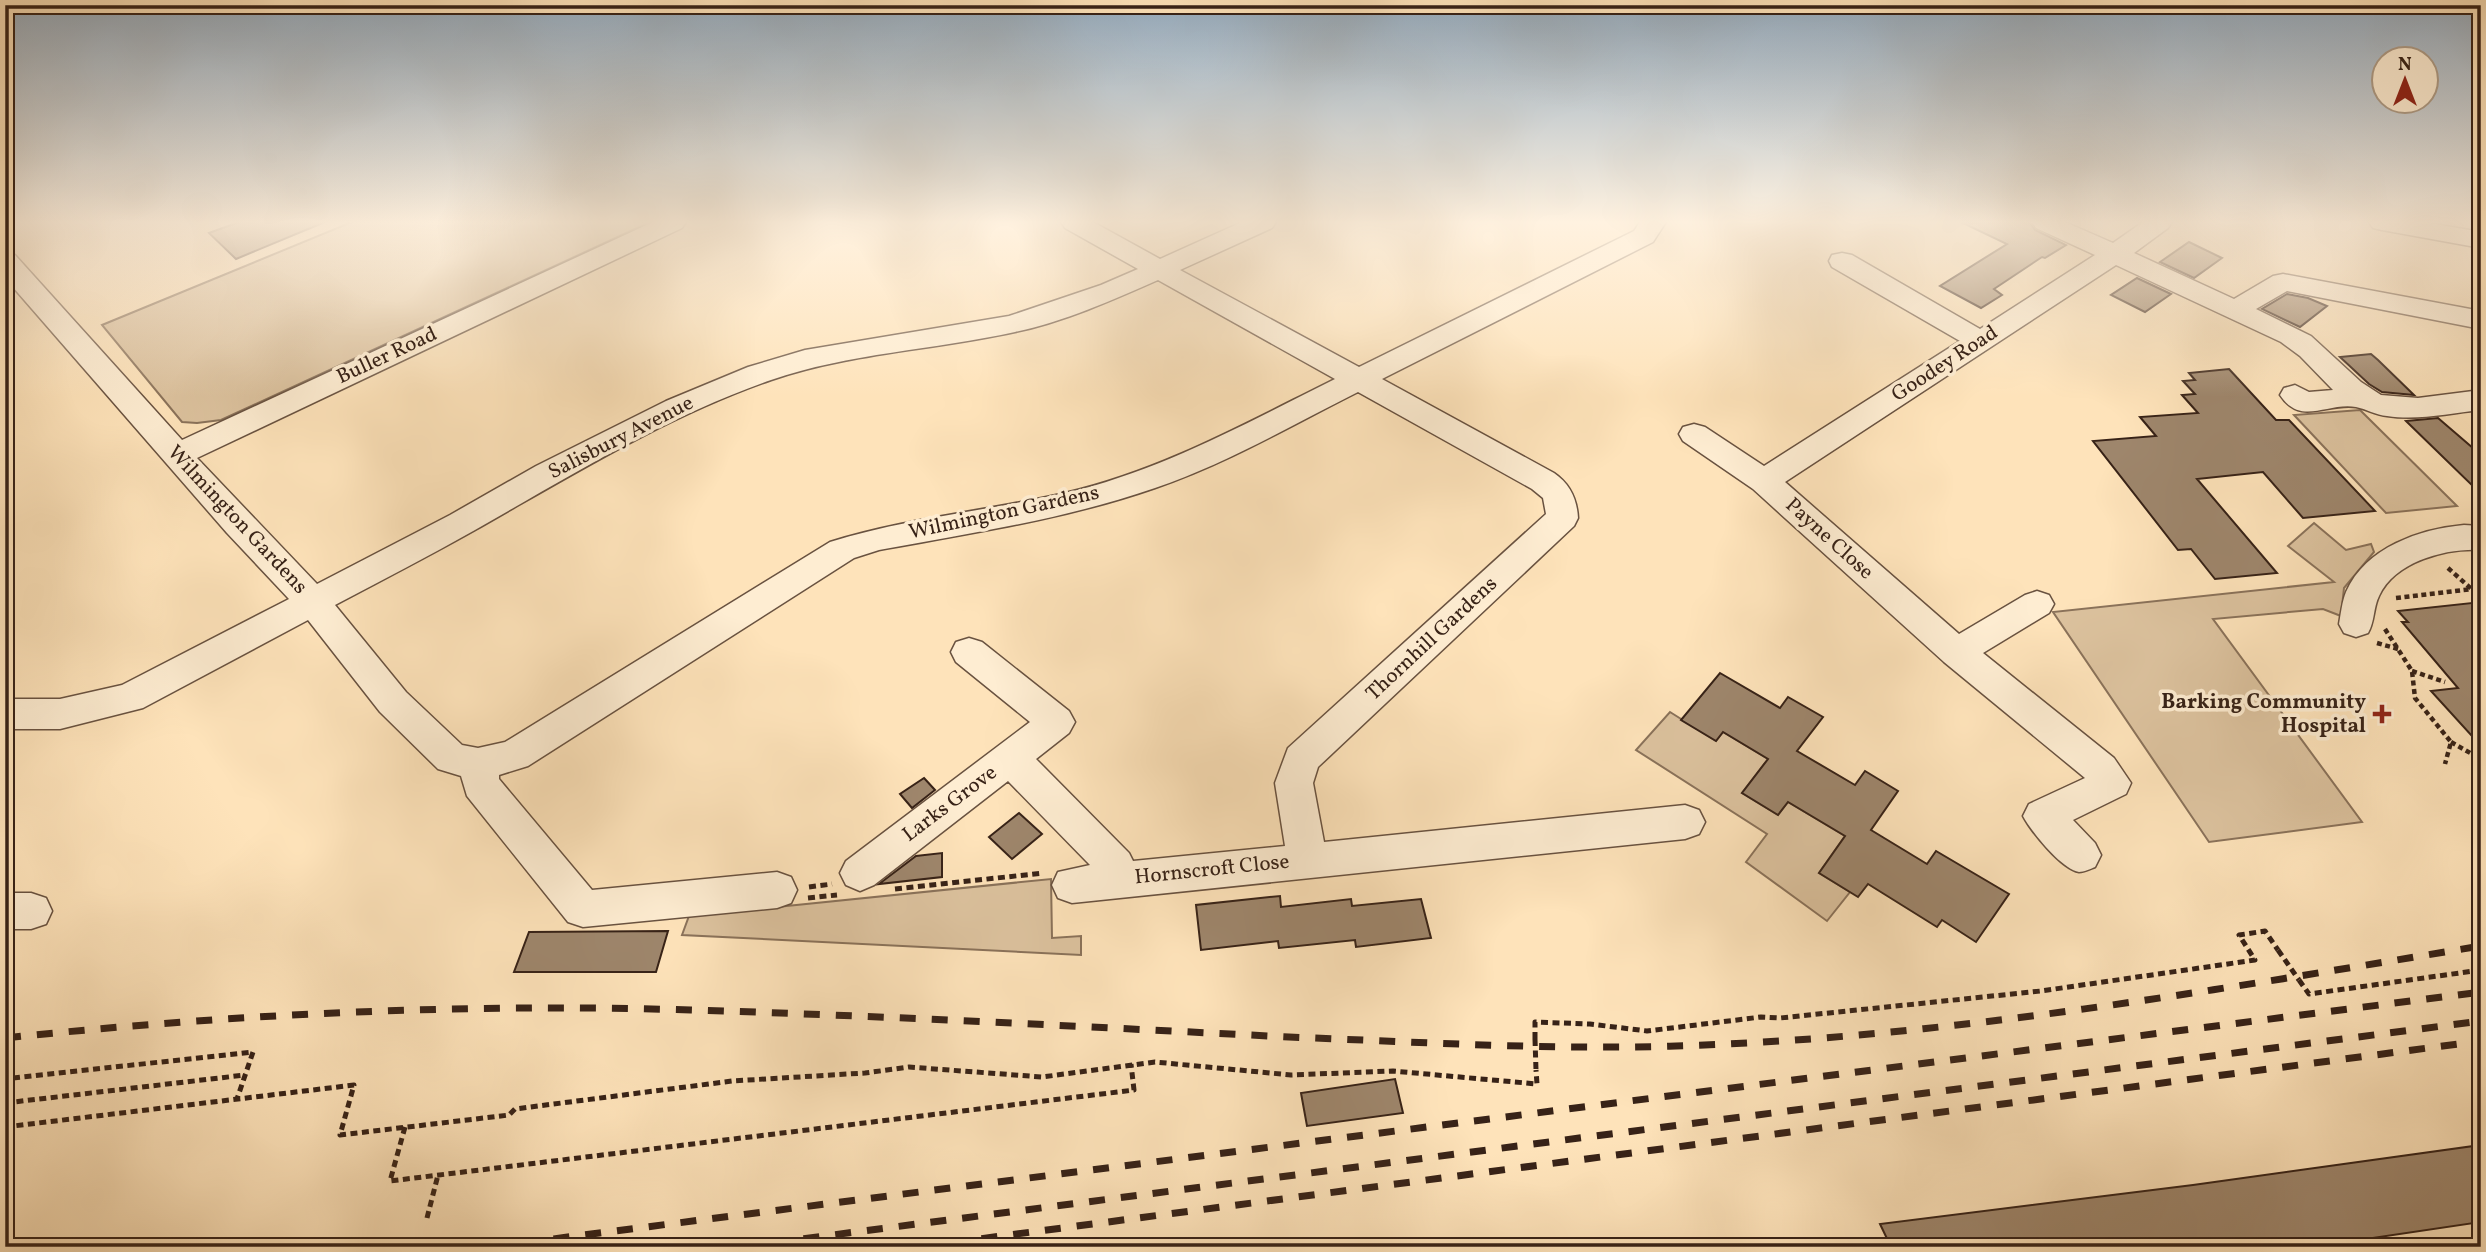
<svg xmlns="http://www.w3.org/2000/svg" width="2486" height="1252" font-family="Vollkorn,serif">
<rect width="100%" height="100%" fill="#fee3ba"/>
<filter id="stains"><feTurbulence type="fractalNoise" baseFrequency=".00286" numOctaves="4"/><feColorMatrix values="0 0 0 0 .2 0 0 0 0 .09 0 0 0 0 .02 0 0 0 .5 -.17"/></filter>
<radialGradient id="worn" r=".72"><stop offset=".6" stop-color="#630" stop-opacity="0"/><stop offset="1" stop-color="#630" stop-opacity=".3"/></radialGradient>
<!-- green -->
<g fill="#dcc29e" stroke="#8a725a" stroke-width="2">
<polygon points="352,222 650,222 221,420 197,423 182,422 102,325"/>
<polygon points="2360,410 2457,506 2386,513 2294,415"/>
<polygon points="2314,523 2346,550 2371,544 2374,552 2344,588 2341,616 2323,609 2213,619 2362,822 2209,842 2053,612 2334,582 2288,546"/>
<polygon points="1670,712 1716,741 1723,732 1768,759 1742,793 1778,815 1788,802 1845,836 1819,873 1850,892 1827,921 1746,862 1767,834 1636,750"/>
<polygon points="1051,879 1052,938 1081,936 1081,955 682,935 689,916"/>
</g>
<!-- building -->
<g fill="#9e866c" stroke="#372217" stroke-width="2">
<polygon points="239,222 325,222 236,259 209,233"/>
<polygon points="1961,222 2029,222 2035,230 2066,245 2045,258 2042,257 1994,289 2002,295 1981,308 1940,286 2007,244"/>
<polygon points="2189,242 2222,258 2194,278 2160,262"/>
<polygon points="2137,278 2171,294 2145,312 2111,295"/>
<polygon points="2287,294 2308,298 2327,306 2300,327 2262,309"/>
<polygon points="2371,354 2378,360 2414,395 2382,392 2369,384 2340,357"/>
<polygon points="2229,369 2276,420 2289,420 2375,511 2303,518 2263,472 2197,479 2277,573 2215,579 2191,549 2178,550 2093,441 2156,436 2140,417 2198,413 2182,395 2195,394 2183,381 2195,380 2189,373"/>
<polygon points="2438,418 2481,455 2481,494 2406,421"/>
<polygon points="2481,602 2481,746 2431,691 2458,688 2402,622 2408,622 2398,611"/>
<polygon points="1720,673 1780,708 1788,697 1823,717 1797,751 1855,785 1865,771 1898,791 1871,830 1927,864 1936,851 2009,894 1976,942 1942,920 1937,927 1868,884 1858,897 1819,873 1845,836 1788,802 1778,815 1742,793 1768,759 1723,732 1716,741 1681,720"/>
<polygon points="924,778 935,790 912,808 900,794"/>
<polygon points="1019,813 1042,834 1012,859 989,837"/>
<polygon points="942,853 942,877 879,884 916,856"/>
<polygon points="1280,896 1281,907 1351,899 1352,906 1421,899 1431,938 1356,947 1355,940 1279,948 1278,941 1201,950 1196,905"/>
<polygon points="668,931 656,972 514,972 529,932"/>
<polygon points="1395,1079 1403,1113 1307,1126 1301,1093"/>
<polygon points="2481,1145 2481,1222 2312,1247 1891,1247 1880,1224 2193,1185"/>
</g>
<g fill="none" stroke-linecap="round" stroke-linejoin="round">
<!-- minor casing -->
<g stroke="#695240" stroke-width="3">
<g id="minor">
<path d="M 653,222 L 686,222 L 682,228 L 197,458 L 317,584 L 450,515 L 536,466 L 666,401 L 748,367 L 805,350 L 1009,316 L 1101,285 L 1138,269 L 1065,228 L 1061,222 L 1093,222 L 1160,259 L 1242,222 L 1276,222 L 1272,228 L 1180,270 L 1359,367 L 1634,231 L 1640,222 L 1666,222 L 1653,242 L 1382,379 L 1554,473 C 1570,484 1577,499 1578,518 L 1574,526 L 1318,767 L 1313,783 L 1324,842 L 1685,805 L 1699,810 L 1705,822 L 1699,834 L 1685,839 L 1072,903 L 1058,898 L 1052,885 L 1058,872 L 1090,865 L 1008,781 L 874,885 L 860,891 L 846,885 L 840,873 L 846,861 L 1030,722 L 956,662 L 951,652 L 956,642 L 969,638 L 982,642 L 1069,711 L 1075,722 L 1069,733 L 1036,759 L 1129,853 L 1133,861 L 1285,846 L 1275,783 L 1288,748 L 1546,514 L 1543,498 L 1532,489 L 1358,392 C 1292,425 1226,464 1155,488 C 1066,519 972,533 879,550 L 854,558 L 528,766 L 499,775 L 499,779 L 592,890 L 777,872 L 791,877 L 797,890 L 791,903 L 777,908 L 583,927 L 568,922 L 467,796 L 461,776 L 438,769 L 380,712 L 308,620 L 143,708 L 60,729 L 5,729 L 5,699 L 60,699 L 122,685 L 289,599 L 227,533 L 5,278 L 5,253 L 15,255 L 182,440 ZM 1158,280 L 1335,379 C 1248,422 1161,471 1065,493 C 987,511 907,518 830,542 L 505,742 L 478,748 L 462,745 L 406,692 L 335,605 C 382,580 429,556 475,530 C 570,476 667,416 771,380 C 849,353 934,350 1015,332 C 1063,322 1113,300 1158,280 Z"/>
<path d="M 2032,222 L 2065,222 L 2113,243 L 2143,222 L 2172,222 L 2168,228 L 2134,253 L 2234,299 L 2273,276 L 2283,274 L 2481,311 L 2481,329 L 2287,291 L 2256,309 L 2311,336 L 2361,382 L 2381,395 L 2418,398 L 2481,390 L 2481,410 C 2450,413 2418,421 2387,416 C 2376,415 2366,409 2356,407 C 2327,402 2301,427 2280,395 L 2284,388 L 2295,385 L 2309,392 L 2333,390 L 2300,356 L 2281,342 L 2116,265 L 1785,482 L 1959,634 L 2025,595 L 2037,591 L 2049,595 L 2054,604 L 2049,613 L 1983,653 L 2114,758 L 2131,783 L 2126,794 L 2073,820 L 2095,843 L 2101,855 L 2095,867 C 2090,869 2084,872 2079,872 C 2061,869 2031,831 2023,816 L 2029,804 L 2085,778 L 1944,662 L 1753,489 L 1683,441 L 1679,434 L 1683,427 L 1694,424 L 1705,427 L 1764,466 L 1960,341 L 1832,267 L 1829,261 L 1832,255 L 1842,253 L 1852,255 L 1980,329 L 2095,255 L 2036,228 Z"/>
<polygon points="2369,222 2423,222 2481,232 2481,248 2382,230 2373,228"/>
<path d="M 2464,525 L 2481,526 L 2481,550 C 2447,548 2395,561 2379,596 C 2373,608 2375,621 2368,633 L 2356,637 L 2344,633 L 2339,624 C 2341,613 2342,602 2346,592 C 2366,547 2420,529 2464,525 Z"/>
<polygon points="5,893 31,893 46,898 52,911 46,924 31,929 5,929"/>
</g>
</g>
<!-- path-far1 -->
<g stroke="#372217" stroke-width="4.5" stroke-dasharray="5 3.5" stroke-linecap="butt">
<polyline points="2448,568 2476,593"/>
<polyline points="2396,598 2481,588"/>
<polyline points="2385,629 2412,671 2415,698 2451,742 2445,764"/>
<polyline points="2377,643 2398,649"/>
<polyline points="2412,671 2445,682"/>
<polyline points="2451,742 2472,754 2481,763"/>
</g>
<!-- path -->
<g stroke="#372217" stroke-width="5" stroke-dasharray="7 4.5" stroke-linecap="butt">
<polyline points="809,887 832,884"/>
<polyline points="895,889 1043,873"/>
<polyline points="808,898 837,895"/>
<polyline points="2299,980 2309,994 2481,970"/>
<polyline points="1535,1039 1535,1022 1590,1024 1647,1031 1761,1017 1780,1018 2041,991 2255,960 2239,935 2265,931 2278,950"/>
<polyline points="13,1078 253,1052 237,1099"/>
<polyline points="5,1103 245,1075"/>
<polyline points="5,1127 354,1085 340,1135 509,1115 515,1109 732,1081 865,1073 909,1067 1042,1077 1155,1062 1291,1075 1393,1071 1537,1084 1536,1070"/>
<polyline points="405,1127 390,1181 1134,1090 1131,1064"/>
<polyline points="427,1218 438,1175"/>
</g>
<!-- minor -->
<use href="#minor" fill="#feedd2" fill-rule="evenodd"/>
<!-- rail -->
<g stroke="#372217" stroke-width="7" stroke-dasharray="16 16" stroke-linecap="butt">
<path d="M 5,1038 C 233,1014 461,1003 691,1010 C 890,1016 1090,1027 1289,1037 C 1418,1042 1547,1050 1676,1046 C 1947,1038 2214,990 2481,946"/>
<polyline points="490,1247 2481,992"/>
<polyline points="740,1247 2481,1021"/>
<polyline points="918,1247 2481,1041"/>
</g>
<!-- path-bridge -->
<g stroke="#372217" stroke-width="5" stroke-dasharray="7 4.5" stroke-linecap="butt">
<polyline points="2278,950 2299,980"/>
<polyline points="1535,1039 1536,1070"/>
</g>
</g>
<!-- sky -->
<linearGradient id="sky" x2="0" y2="1"><stop stop-color="#95acc0"/><stop offset="0.56" stop-color="#fff2e0"/><stop offset="1" stop-color="#fff2e0" stop-opacity="0"/></linearGradient>
<rect width="2486" height="397" fill="url(#sky)"/>
<!-- markers -->
<path fill="#8f2418" stroke="#feedd2" stroke-width="2.5" d="M2378.5 703.5h7v7h7v7h-7v7h-7v-7h-7v-7h7z"/>
<g text-anchor="middle" dominant-baseline="central" stroke-width="7" stroke-linejoin="round" paint-order="stroke">
<!-- street labels -->
<g font-size="21" fill="#372217" stroke="#feedd2">
<text transform="translate(387 356) rotate(-25)">Buller Road</text>
<text transform="translate(1945 364) rotate(-33)">Goodey Road</text>
<text transform="translate(621 438) rotate(-27)">Salisbury Avenue</text>
<text transform="translate(1004 513) rotate(-12)">Wilmington Gardens</text>
<text transform="translate(237 520) rotate(47)">Wilmington Gardens</text>
<text transform="translate(1829 539) rotate(42)">Payne Close</text>
<text transform="translate(1432 639) rotate(-43)">Thornhill Gardens</text>
<text transform="translate(950 804) rotate(-37)">Larks Grove</text>
<text transform="translate(1212 870) rotate(-6)">Hornscroft Close</text>
</g>
<!-- poi labels -->
<g font-size="21" font-weight="bold" fill="#372217" stroke="#feedd2" text-anchor="end">
<text x="2366" y="702">Barking Community<tspan x="2366" dy="24">Hospital</tspan></text>
</g>
</g>
<!-- margin -->
<rect width="2486" height="1252" fill="none" stroke="#fee3ba" stroke-width="28"/>
<rect x="7" y="7" width="2472" height="1238" fill="none" stroke="#372217" stroke-width="3.5"/>
<rect x="14" y="14" width="2458" height="1224" fill="none" stroke="#372217" stroke-width="2"/>
<!-- north arrow -->
<g transform="translate(2405 80)"><circle r="33" fill="#feedd2" stroke="#ae9c87" stroke-width="2"/>
<path d="M0-5L12 26L0 18L-12 26Z" fill="#8f2418"/>
<text y="-10" font-size="19" font-weight="bold" text-anchor="middle" fill="#372217">N</text>
</g>
<rect width="100%" height="100%" filter="url(#stains)"/>
<rect width="100%" height="100%" fill="url(#worn)"/>
</svg>
